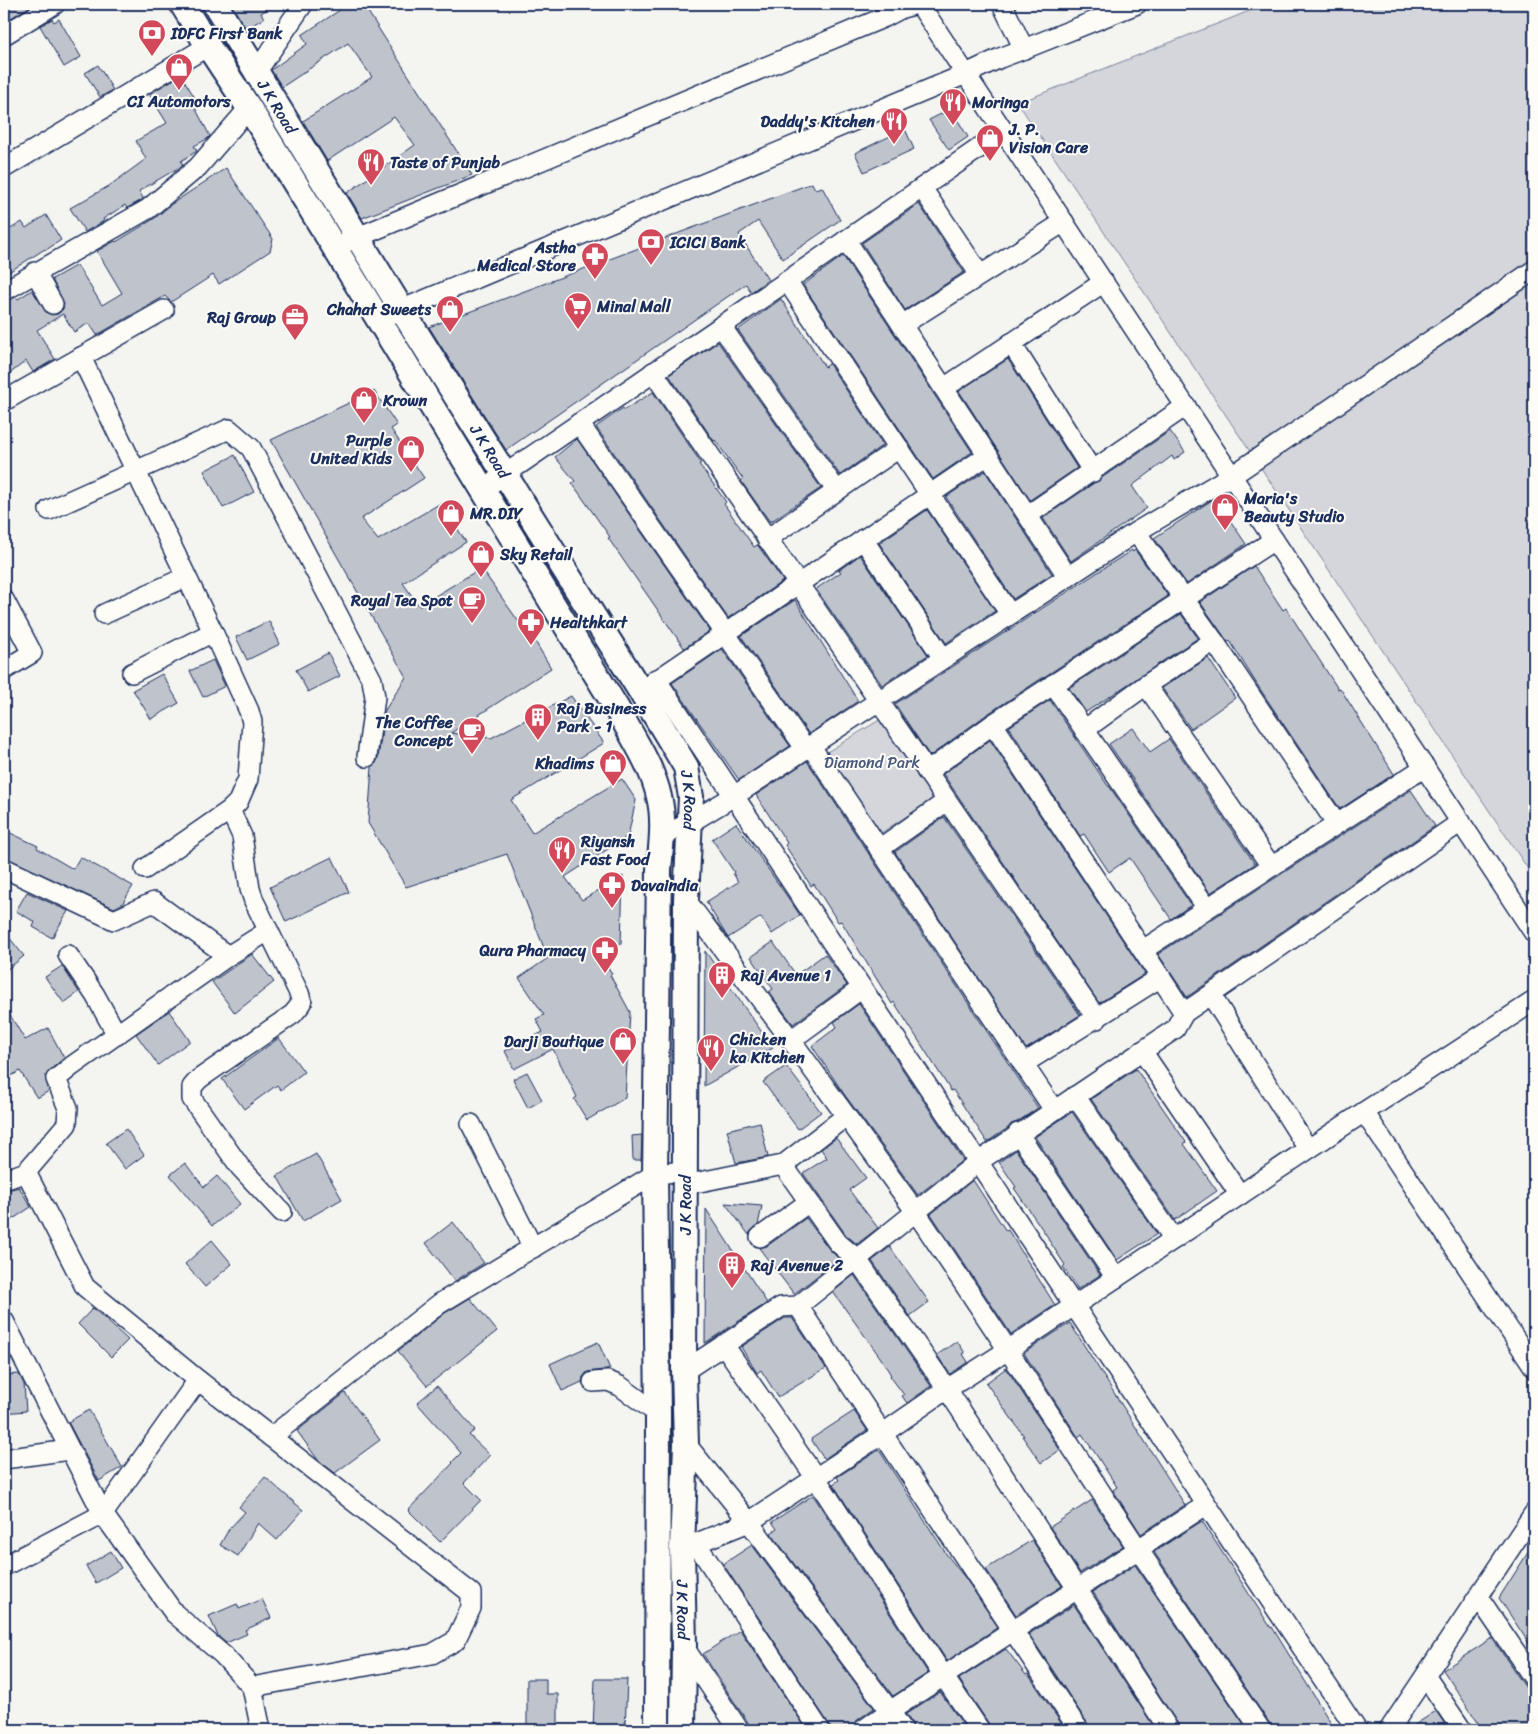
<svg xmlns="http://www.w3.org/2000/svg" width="1538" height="1734" font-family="Sriracha,sans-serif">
<rect width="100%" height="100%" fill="#f4f4f1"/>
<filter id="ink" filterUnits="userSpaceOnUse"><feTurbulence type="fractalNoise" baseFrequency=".02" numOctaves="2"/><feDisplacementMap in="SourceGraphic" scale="10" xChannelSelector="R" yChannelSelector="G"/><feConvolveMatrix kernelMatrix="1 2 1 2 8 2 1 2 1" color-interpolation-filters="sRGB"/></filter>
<g filter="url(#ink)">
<!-- green -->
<g fill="#d4d6db" stroke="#78829c">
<polygon points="1267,4 1534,4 1534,878 1018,103"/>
<polygon points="881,719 933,799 881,833 827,752"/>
</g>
<!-- building -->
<g fill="#bfc3cc" stroke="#1b2f5e">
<polygon points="4,4 34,4 4,22"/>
<polygon points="231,4 277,4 261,13 264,18 246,29"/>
<polygon points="349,4 363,4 472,175 362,218 347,193 415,145 394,117 327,161 303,121 372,77 348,43 282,87 271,70 307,44 302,35"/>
<polygon points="52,19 54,22 59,19 81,57 64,67 40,26"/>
<polygon points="98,65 113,90 100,97 85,73"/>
<polygon points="181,75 195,98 191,100 210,136 207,139 194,146 197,151 181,161 183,165 139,191 143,198 142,200 127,208 125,205 103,219 104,221 85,232 70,208 109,186 146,159 136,141 167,123 149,94"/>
<polygon points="951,109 968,137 949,150 929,120"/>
<polygon points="905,129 914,149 864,172 855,153"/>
<polygon points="226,168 273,239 270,251 219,284 213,275 171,302 165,296 97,335 89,323 74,332 63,314 37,330 55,359 33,372 26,361 4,378 4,302 16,297 18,299 32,290 47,313 52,315 58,314 63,309 64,304 52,279 77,265 102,305 122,293 97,251 115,241 116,242 139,228 155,218 173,203"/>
<polygon points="812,183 815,189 822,187 840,220 783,259 758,221 739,234 768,280 751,292 746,284 506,450 429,327"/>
<polygon points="919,204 964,272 905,310 862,243"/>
<polygon points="46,215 61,240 46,250 45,249 4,275 4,233 22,222 26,228"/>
<polygon points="843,256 972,452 933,479 803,285"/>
<polygon points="781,299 825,367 829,364 883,445 840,475 738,330"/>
<polygon points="718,342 821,488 770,522 741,481 743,479 715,440 714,441 669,375"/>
<polygon points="1008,359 1077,468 1030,500 959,391"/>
<polygon points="374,391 397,425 391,429 424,478 361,519 378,540 441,503 466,542 403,583 419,606 481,568 521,625 524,623 551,668 451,733 491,738 571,696 604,743 511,800 532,833 622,779 636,800 628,836 565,877 582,900 623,876 621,944 600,953 612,974 610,975 630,1012 625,1098 587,1120 574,1099 577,1097 553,1049 514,1069 505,1051 543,1032 536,1019 544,1015 519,978 548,958 507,854 406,887 368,823 372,767 376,763 378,758 385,710 406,677 271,440"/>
<polygon points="653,392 695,454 701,463 699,464 726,502 724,504 754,547 757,545 759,547 783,581 728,618 596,427 623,408 624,410"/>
<polygon points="1170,431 1185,452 1174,460 1172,456 1132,486 1147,508 1071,561 1043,518 1094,483 1099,481 1103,477"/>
<polygon points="577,439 710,631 684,648 608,538 610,537 572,483 575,481 555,457"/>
<polygon points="235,455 254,492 223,508 204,471"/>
<polygon points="985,471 1052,574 1013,599 946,497"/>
<polygon points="1215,498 1246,544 1187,584 1154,538"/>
<polygon points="927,510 995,611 946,643 879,543"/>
<polygon points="1132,550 1133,552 1135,550 1168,596 1047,675 986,715 930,756 929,755 895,704"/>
<polygon points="860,555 928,655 882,685 816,589 841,572 839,570"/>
<polygon points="1254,566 1283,610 1286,608 1338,689 1340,688 1394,774 1340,809 1258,686 1230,641 1228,642 1200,602"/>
<polygon points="795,600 858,701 809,734 741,636"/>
<polygon points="1181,614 1198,638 1086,712 1069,688"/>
<polygon points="269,621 280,644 247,660 236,637"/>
<polygon points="722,649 790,746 739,780 672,683"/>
<polygon points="328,653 340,676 308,692 296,670"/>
<polygon points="1208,658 1235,698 1191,729 1162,688"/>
<polygon points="213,660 225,686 203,697 190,671"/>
<polygon points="162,674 179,703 151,719 133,690"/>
<polygon points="1050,700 1108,786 1109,786 1191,905 1171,919 1130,858 1109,872 1084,834 1080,836 1009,727"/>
<polygon points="1133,728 1150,752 1169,739 1255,864 1210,893 1109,744"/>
<polygon points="990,740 1145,974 1099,1003 943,774"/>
<polygon points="807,761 1038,1108 1017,1122 1011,1124 1008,1128 987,1142 953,1090 951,1091 894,1002 892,1004 841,921 838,922 814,884 811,886 785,845 787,843 756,795"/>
<polygon points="1411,790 1435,826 1187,997 1158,954"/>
<polygon points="944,817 1080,1015 1026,1049 895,852"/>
<polygon points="736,823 800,915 772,934 761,917 728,938 706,902 738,882 733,873 734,872 712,839"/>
<polygon points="4,830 38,846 37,848 73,869 80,857 133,886 122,904 114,908 4,857"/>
<polygon points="332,857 349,892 286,922 270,887"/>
<polygon points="27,892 68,911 52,938 33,927 35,922 16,911"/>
<polygon points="4,931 24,956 4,972"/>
<polygon points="773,942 796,975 825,954 847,985 793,1024 769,992 773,989 751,957"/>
<polygon points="705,951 773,1048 748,1062 743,1056 745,1063 704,1086"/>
<polygon points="252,954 274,982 235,1013 212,982"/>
<polygon points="62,966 79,992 64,1003 45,977"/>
<polygon points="859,1004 963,1160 918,1195 844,1094 812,1046 837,1027 834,1022"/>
<polygon points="4,1005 25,1040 48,1028 64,1058 49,1071 45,1077 49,1091 37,1098 20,1071 4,1080"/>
<polygon points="169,1011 190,1041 158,1065 136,1034"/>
<polygon points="279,1038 304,1072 281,1090 277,1085 244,1109 222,1079"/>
<polygon points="786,1066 821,1112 798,1129 763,1082"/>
<polygon points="1136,1069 1186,1142 1184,1144 1217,1191 1175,1220 1091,1099"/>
<polygon points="527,1072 542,1100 528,1108 513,1079"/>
<polygon points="1072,1112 1157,1234 1117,1260 1035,1137"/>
<polygon points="760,1122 768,1157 736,1163 727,1130"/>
<polygon points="126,1129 144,1155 125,1169 106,1143"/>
<polygon points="642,1135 641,1160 633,1160 632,1136"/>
<polygon points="836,1138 866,1178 849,1190 878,1228 857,1244 846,1235 803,1173 827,1158 821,1149"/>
<polygon points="1016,1150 1100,1275 1078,1289 1063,1267 1065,1265 1048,1239 1049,1239 1014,1188 1016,1187 999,1162"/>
<polygon points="316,1154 342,1199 303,1221 277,1176"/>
<polygon points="185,1163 204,1187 217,1176 240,1204 212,1226 170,1175"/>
<polygon points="973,1180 1006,1231 1008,1230 1055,1305 1011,1334 931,1214"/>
<polygon points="19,1187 31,1207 4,1225 4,1191"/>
<polygon points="725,1203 762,1206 758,1225 750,1232 749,1235"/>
<polygon points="706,1209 767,1303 705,1343"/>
<polygon points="806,1218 829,1249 839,1259 794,1294 759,1248 767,1246"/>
<polygon points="453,1222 484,1263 455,1281 426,1243"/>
<polygon points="212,1240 232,1264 205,1287 185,1264"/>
<polygon points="890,1247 929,1302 910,1316 872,1261"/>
<polygon points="854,1275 931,1386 907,1403 902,1396 904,1395 890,1376 891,1375 880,1357 833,1292"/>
<polygon points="470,1298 497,1331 427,1386 398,1351 445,1313"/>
<polygon points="93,1308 128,1340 111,1357 78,1324"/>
<polygon points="785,1318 792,1318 826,1368 778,1397 761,1370 757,1373 741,1347"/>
<polygon points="1070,1323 1185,1505 1141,1534 1113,1490 1117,1487 1097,1456 1082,1434 1078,1437 1024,1353"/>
<polygon points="957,1341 965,1353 963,1354 968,1362 950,1374 937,1355"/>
<polygon points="598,1342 610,1369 587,1372 583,1377 582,1382 562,1391 550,1364"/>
<polygon points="1006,1368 1060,1450 1041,1463 1022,1436 1024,1436 986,1383"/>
<polygon points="19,1374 24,1384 26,1411 4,1413 4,1375"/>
<polygon points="437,1386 475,1430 469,1435 490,1455 464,1483 481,1500 440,1542 408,1510 453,1463 452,1462 461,1453 417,1403"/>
<polygon points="345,1393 380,1440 335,1473 318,1460 297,1431"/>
<polygon points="89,1410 122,1467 99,1481 68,1422"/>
<polygon points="854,1411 867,1430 824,1459 811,1439"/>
<polygon points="879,1450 947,1555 966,1579 998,1627 947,1661 833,1484 839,1480 837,1477"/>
<polygon points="265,1477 303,1510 277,1540 258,1523 238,1556 220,1545 229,1529 245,1512 239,1507"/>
<polygon points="813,1495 928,1673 893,1696 771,1533 777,1529 772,1522"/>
<polygon points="1092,1500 1123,1546 1080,1573 1050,1527"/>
<polygon points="1202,1521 1271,1628 1272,1627 1335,1730 1272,1730 1270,1724 1154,1552"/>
<polygon points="1032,1540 1062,1586 1016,1615 986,1569"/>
<polygon points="1534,1543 1534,1651 1499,1598"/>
<polygon points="752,1545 874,1708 856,1721 852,1730 831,1730 829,1724 723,1564"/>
<polygon points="111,1551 121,1568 96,1583 86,1566"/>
<polygon points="1135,1565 1248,1730 1180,1730 1178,1724 1093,1592"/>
<polygon points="262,1599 271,1618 245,1630 247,1634 226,1643 218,1636 209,1616 237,1604 239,1609"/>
<polygon points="1074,1605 1156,1730 1090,1730 1088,1724 1029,1634"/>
<polygon points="740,1630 807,1730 753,1730 735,1703 703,1654"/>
<polygon points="1492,1638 1534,1700 1534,1730 1483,1730 1443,1670"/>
<polygon points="1006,1649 1026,1675 1028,1674 1065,1729 991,1730 989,1724 959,1679"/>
<polygon points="527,1679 546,1679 546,1694 558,1694 558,1730 527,1730"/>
<polygon points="595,1679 627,1679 625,1730 593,1730"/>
<polygon points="940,1692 967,1730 914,1730 912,1724 906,1714"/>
<polygon points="1436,1711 1449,1730 1407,1730"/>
</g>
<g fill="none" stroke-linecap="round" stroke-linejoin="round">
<!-- minor casing -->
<g stroke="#1b2f5e" stroke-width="22">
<g id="minor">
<polyline points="1002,4 1024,49"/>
<polyline points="924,11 1534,933"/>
<polyline points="4,35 55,4"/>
<polyline points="257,71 303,4"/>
<polyline points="4,168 208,46"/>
<polyline points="922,188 980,275"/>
<polyline points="846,240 1068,577"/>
<polyline points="334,247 885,17 902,8 917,4"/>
<polyline points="35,272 53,304"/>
<polyline points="787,281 1010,614"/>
<polyline points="4,291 148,209 198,167 249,108"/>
<polyline points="391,314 966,74 1000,58 1024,49 1137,4"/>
<polyline points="902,325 1064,222"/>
<polyline points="721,326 837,491"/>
<polyline points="1011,343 1093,472"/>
<polyline points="81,357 213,632 132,673"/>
<polyline points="653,372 1097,1019"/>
<polyline points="944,388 1104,282"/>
<polyline points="4,401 164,310"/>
<polyline points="579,423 805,748"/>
<polyline points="482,490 787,281 1004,131"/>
<polyline points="49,510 229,429 251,448 372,680 375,697 367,757"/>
<polyline points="1028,515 1186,406"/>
<polyline points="1136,532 1214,641 1336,823"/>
<polyline points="767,539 899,448"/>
<polyline points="863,539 943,658"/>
<polyline points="4,600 32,653 4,670"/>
<polyline points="104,614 186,577"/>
<polyline points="656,679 1357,1730"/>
<polyline points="1053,684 1207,908"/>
<polyline points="1146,685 1271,866"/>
<polyline points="648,686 988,455"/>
<polyline points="993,724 1184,1013"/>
<polyline points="1084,730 1146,685 1214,641"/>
<polyline points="810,745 1054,1110"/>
<polyline points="927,772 993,724 1274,540"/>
<polyline points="230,810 242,836 250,889 254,901 299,993 302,1003 293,1014 199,1079 192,1087 192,1099 240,1167 282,1212"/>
<polyline points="662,836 691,822 734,796 1136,532 1239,471 1534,270"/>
<polyline points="879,849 947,801"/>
<polyline points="4,868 114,920 154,902 228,956"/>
<polyline points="145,869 230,810 238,802 248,779 252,722 249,711 213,632"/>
<polyline points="686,900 791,1040 916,1212 1008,1350 1138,1549 1261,1730"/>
<polyline points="1143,950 1425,767"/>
<polyline points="68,955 95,995 117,1035"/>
<polyline points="1211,995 1308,1149"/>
<polyline points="791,1040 862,988"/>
<polyline points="1142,1051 1240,1195"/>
<polyline points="1023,1064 1161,977"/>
<polyline points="1075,1096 1174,1239"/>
<polyline points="1364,1112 1534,1367"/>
<polyline points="471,1124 533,1248"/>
<polyline points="1018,1133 1116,1278"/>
<polyline points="783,1165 838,1243 856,1258 947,1389 1169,1730"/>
<polyline points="26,1172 85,1287 198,1380 471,1593 471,1608 455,1641 432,1654 252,1687"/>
<polyline points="4,1180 26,1172 67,1124 68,1108 56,1079 72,1066 228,956 268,931"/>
<polyline points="685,1185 783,1165 846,1116"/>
<polyline points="760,1237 809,1202"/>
<polyline points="798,1306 1079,1730"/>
<polyline points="4,1321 103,1514 174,1613 223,1655 252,1687 261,1730"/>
<polyline points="724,1345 816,1478 944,1677 980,1730"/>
<polyline points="684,1371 781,1307 798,1306 978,1162 1175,1029 1184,1013 1461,822"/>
<polyline points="593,1382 608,1381 620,1386 658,1414"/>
<polyline points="271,1437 439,1304 655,1174 685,1171"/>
<polyline points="686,1444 749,1522 890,1711 903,1730"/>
<polyline points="4,1459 69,1450"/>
<polyline points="696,1543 820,1730"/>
<polyline points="682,1549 749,1522 882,1434 947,1389 1008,1350 1364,1112 1534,1001"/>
<polyline points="4,1566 103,1514 198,1380"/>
<polyline points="1479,1598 1534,1679"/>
<polyline points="684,1647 739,1730"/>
<polyline points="1426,1677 1462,1730"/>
<polyline points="863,1730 890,1711 1206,1505"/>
<polyline points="1389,1730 1534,1513"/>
</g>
</g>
<!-- major casing -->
<g stroke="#1b2f5e" stroke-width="28">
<g id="major">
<path d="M 182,4 L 208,46 L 249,108 L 616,707 C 630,733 653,767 659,797 C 665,820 661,846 659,870 L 655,1174 L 658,1414 L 657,1730"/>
<path id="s1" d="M 215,4 L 402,310 L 641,692 L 686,767 L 691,797 L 686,900 L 684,1371 L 686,1444 L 682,1549 L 684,1647 L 683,1730"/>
</g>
</g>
<!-- minor -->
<use href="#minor" stroke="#fdfcf7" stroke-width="19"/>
<!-- major -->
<use href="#major" stroke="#fdfcf7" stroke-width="24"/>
</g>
</g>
<!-- icons -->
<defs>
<g id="bank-pin" transform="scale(1.4375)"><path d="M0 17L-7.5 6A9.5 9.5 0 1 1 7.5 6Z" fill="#d1495b" stroke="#fdfcf7"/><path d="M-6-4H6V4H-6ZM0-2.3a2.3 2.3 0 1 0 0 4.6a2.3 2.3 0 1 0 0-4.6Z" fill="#fff"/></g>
<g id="shop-pin" transform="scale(1.4375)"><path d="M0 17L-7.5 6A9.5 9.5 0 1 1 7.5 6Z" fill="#d1495b" stroke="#fdfcf7"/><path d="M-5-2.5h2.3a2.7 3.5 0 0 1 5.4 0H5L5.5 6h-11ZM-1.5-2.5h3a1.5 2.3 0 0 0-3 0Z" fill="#fff"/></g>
<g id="restaurant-pin" transform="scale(1.4375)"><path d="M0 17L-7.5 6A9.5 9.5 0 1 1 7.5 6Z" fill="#d1495b" stroke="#fdfcf7"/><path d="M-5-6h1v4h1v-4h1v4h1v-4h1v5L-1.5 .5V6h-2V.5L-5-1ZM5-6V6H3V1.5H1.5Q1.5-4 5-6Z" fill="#fff"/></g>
<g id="pharmacy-pin" transform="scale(1.4375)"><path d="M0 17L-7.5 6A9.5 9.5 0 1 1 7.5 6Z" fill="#d1495b" stroke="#fdfcf7"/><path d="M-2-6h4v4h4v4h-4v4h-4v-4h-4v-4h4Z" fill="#fff"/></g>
<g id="supermarket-pin" transform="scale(1.4375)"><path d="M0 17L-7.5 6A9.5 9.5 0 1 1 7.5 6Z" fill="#d1495b" stroke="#fdfcf7"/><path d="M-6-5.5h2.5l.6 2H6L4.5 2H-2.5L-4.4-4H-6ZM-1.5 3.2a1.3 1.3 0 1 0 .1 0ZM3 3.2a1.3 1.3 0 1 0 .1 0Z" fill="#fff"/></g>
<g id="office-pin" transform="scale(1.4375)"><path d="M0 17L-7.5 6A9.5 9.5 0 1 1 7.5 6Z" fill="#d1495b" stroke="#fdfcf7"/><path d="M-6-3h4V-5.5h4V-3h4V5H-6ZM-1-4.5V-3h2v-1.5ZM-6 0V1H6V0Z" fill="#fff"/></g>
<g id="cafe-pin" transform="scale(1.4375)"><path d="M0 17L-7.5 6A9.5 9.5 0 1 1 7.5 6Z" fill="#d1495b" stroke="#fdfcf7"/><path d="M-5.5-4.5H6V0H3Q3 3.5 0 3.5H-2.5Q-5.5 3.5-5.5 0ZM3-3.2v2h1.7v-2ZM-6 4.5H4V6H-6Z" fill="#fff"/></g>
<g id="building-pin" transform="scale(1.4375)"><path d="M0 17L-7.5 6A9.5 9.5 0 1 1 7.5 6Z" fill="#d1495b" stroke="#fdfcf7"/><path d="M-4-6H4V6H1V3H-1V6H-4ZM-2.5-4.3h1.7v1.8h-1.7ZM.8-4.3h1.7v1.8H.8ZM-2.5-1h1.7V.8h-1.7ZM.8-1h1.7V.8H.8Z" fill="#fff"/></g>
</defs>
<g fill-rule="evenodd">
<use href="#bank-pin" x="152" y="33"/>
<use href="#shop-pin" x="179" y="67"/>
<use href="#restaurant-pin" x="953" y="102"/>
<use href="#restaurant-pin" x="894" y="121"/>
<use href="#shop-pin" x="990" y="138"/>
<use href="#restaurant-pin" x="371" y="162"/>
<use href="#bank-pin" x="651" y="242"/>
<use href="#pharmacy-pin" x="595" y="256"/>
<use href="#supermarket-pin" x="578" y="306"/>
<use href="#shop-pin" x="450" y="309"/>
<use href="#office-pin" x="295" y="317"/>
<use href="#shop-pin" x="364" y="400"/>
<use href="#shop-pin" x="411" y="449"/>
<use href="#shop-pin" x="1225" y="507"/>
<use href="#shop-pin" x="451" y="513"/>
<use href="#shop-pin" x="481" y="554"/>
<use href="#cafe-pin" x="472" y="600"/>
<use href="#pharmacy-pin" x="531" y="622"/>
<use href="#building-pin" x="538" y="717"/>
<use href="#cafe-pin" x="472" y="731"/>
<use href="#shop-pin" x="613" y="763"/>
<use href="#restaurant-pin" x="562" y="850"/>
<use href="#pharmacy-pin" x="612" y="885"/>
<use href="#pharmacy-pin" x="605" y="950"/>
<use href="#building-pin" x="722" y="975"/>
<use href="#shop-pin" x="623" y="1041"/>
<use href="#restaurant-pin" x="711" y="1048"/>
<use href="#building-pin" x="732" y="1265"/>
</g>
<g text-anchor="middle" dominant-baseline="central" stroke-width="4" stroke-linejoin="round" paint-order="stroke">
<!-- poi labels -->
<g font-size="16" font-weight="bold" fill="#1b2f5e" stroke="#fdfcf7" text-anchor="start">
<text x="171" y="33">IDFC First Bank</text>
<text x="179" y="101" text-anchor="middle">CI Automotors</text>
<text x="972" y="102">Moringa</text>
<text x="875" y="121" text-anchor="end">Daddy's Kitchen</text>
<text x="1009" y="129">J. P.<tspan x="1009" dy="18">Vision Care</tspan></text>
<text x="390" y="162">Taste of Punjab</text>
<text x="670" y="242">ICICI Bank</text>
<text x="576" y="247" text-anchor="end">Astha<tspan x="576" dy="18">Medical Store</tspan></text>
<text x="597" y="306">Minal Mall</text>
<text x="431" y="309" text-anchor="end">Chahat Sweets</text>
<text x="276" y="317" text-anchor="end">Raj Group</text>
<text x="383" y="400">Krown</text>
<text x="392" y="440" text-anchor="end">Purple<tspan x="392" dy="18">United Kids</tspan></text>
<text x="1244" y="498">Maria's<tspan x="1244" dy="18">Beauty Studio</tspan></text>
<text x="470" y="513">MR.DIY</text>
<text x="500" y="554">Sky Retail</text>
<text x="453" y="600" text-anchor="end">Royal Tea Spot</text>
<text x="550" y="622">Healthkart</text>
<text x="557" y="708">Raj Business<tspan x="557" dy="18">Park - 1</tspan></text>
<text x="453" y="722" text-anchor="end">The Coffee<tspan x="453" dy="18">Concept</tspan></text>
<text x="594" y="763" text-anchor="end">Khadims</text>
<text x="581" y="841">Riyansh<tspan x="581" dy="18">Fast Food</tspan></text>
<text x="631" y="885">Davaindia</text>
<text x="586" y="950" text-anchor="end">Qura Pharmacy</text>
<text x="741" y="975">Raj Avenue 1</text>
<text x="730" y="1039">Chicken<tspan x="730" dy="18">ka Kitchen</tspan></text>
<text x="604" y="1041" text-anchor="end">Darji Boutique</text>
<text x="751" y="1265">Raj Avenue 2</text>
</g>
<!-- street labels -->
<g font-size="16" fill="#1b2f5e" stroke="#fdfcf7">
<text stroke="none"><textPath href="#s1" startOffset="120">J K Road</textPath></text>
<text stroke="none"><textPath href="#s1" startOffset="525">J K Road</textPath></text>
<text stroke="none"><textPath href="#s1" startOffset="930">J K Road</textPath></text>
<text transform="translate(685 1205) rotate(-90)">J K Road</text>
<text stroke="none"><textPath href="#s1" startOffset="1740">J K Road</textPath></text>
</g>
<!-- park labels -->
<g font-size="16" fill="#49597d" stroke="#fdfcf7">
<text x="872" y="762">Diamond Park</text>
</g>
</g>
<!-- margin -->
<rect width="1538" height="1734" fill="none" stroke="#fdfcf7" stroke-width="20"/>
<rect x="10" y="10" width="1518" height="1714" fill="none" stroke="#1b2f5e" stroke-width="2" filter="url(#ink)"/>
</svg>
